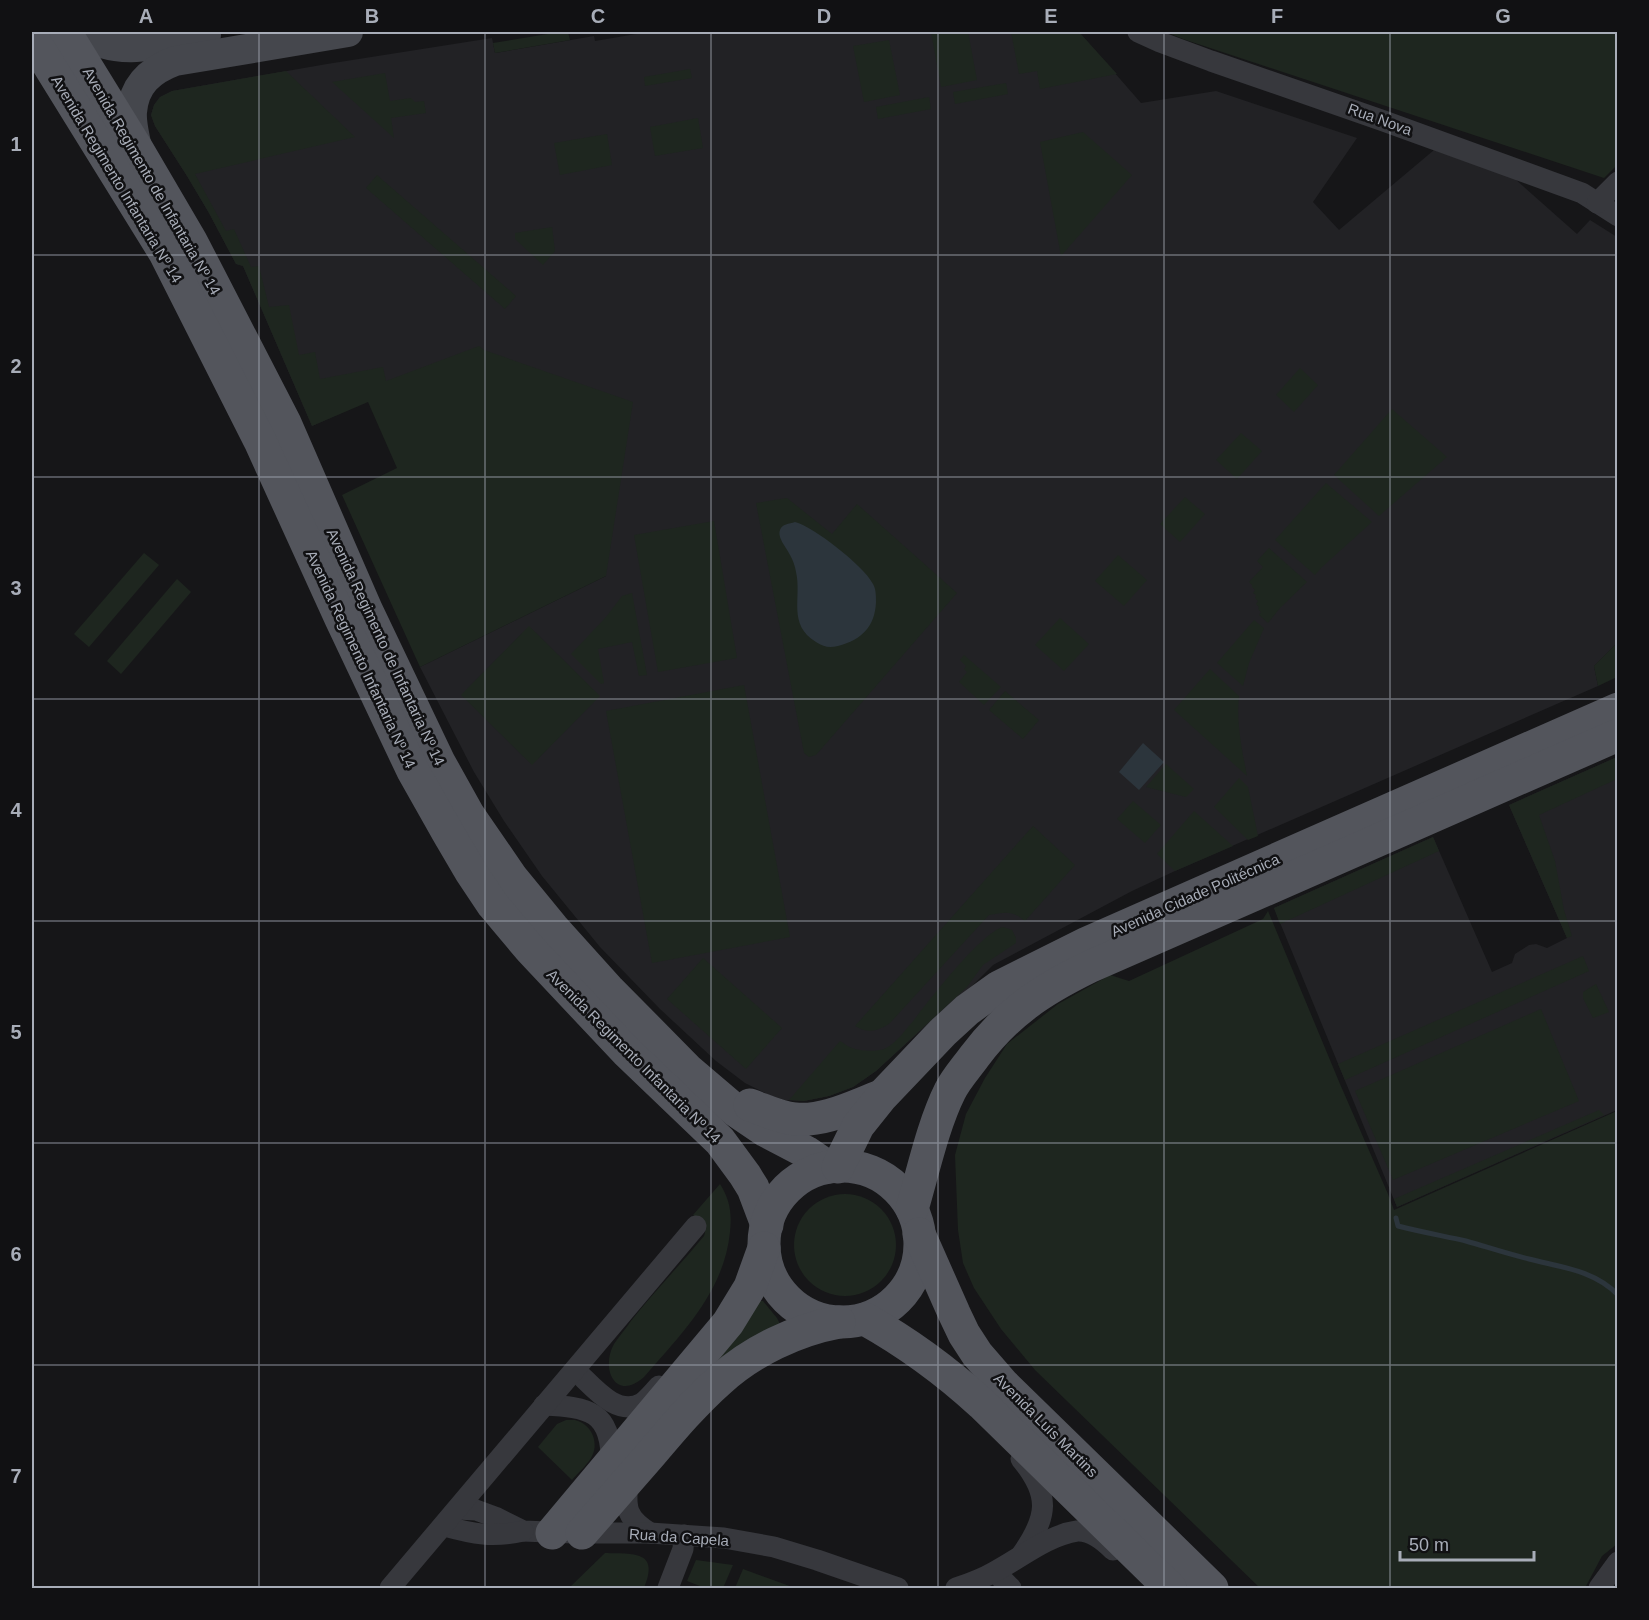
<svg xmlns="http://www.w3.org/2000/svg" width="1649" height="1620" font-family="Helvetica,sans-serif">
<rect width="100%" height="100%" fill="#161618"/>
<!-- built -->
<g fill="#222225">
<polygon points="648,32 1079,32 1141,103 1216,91 1357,138 1313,202 1339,230 1434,150 1514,178 1577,234 1590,220 1617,237 1617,643 1594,666 1598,686 1175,871 1132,891 993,965 970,988 943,1010 876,1071 853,1087 829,1096 804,1101 784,1100 769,1095 745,1083 716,1061 660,1009 600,947 542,876 504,821 474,772 420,667 606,576 483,350 312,426 243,266 236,264 209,213 187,176 155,126 151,115 154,105 160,97 172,91 327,64 492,38 495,53 594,36 595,41"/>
<polygon points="1617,757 1617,1110 1397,1207 1274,908 1433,837 1492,972 1512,963 1515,954 1529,945 1536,944 1547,948 1567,938 1509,805"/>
</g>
<!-- green -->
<g fill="#1e261f">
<polygon points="560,32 568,32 570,40 495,53 493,43"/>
<polygon points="931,32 968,32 977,80 941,87"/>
<polygon points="1011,32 1079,32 1117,74 1040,89 1037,71 1019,74"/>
<polygon points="1166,32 1617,32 1617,165 1604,178 1183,39"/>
<polygon points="889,40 900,95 864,102 853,46"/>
<polygon points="690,69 692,78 645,86 644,77"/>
<polygon points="286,71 355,137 195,174 226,231 234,229 251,267 259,266 269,307 289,305 299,355 315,352 320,379 383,367 386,381 479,346 484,350 633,402 606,576 420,667 342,495 397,468 368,402 312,426 243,266 236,264 209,213 187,176 155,126 151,115 154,105 160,97 172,91"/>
<polygon points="385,73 390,101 411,98 415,102 424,101 426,113 391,118 394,138 332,82"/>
<polygon points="1006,83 1008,94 955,104 953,92"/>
<polygon points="929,97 931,109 878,119 876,107"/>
<polygon points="698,118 703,148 655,156 650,127"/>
<polygon points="1083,132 1132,175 1061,256 1040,142"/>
<polygon points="607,134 612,165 560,175 554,143"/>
<polygon points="377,175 516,296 505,309 366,188"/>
<polygon points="552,227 555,251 543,265 515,239 515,233"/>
<polygon points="1300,368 1318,385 1294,412 1276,395"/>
<polygon points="1392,409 1447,457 1379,516 1334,475"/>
<polygon points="1241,433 1262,451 1237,479 1216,460"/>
<polygon points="1326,483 1372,522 1321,568 1315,575 1275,540"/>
<polygon points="1185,497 1205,514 1180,542 1160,524"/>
<polygon points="787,498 832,534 857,504 957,593 816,755 809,757 804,753 756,503"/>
<polygon points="714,521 737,658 658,672 634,535"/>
<polygon points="1269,548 1307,582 1280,608 1268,623 1259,615 1261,612 1258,609 1259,607 1256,604 1258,601 1255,598 1256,595 1253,593 1255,590 1252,587 1252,585 1249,582 1263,567 1257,561"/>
<polygon points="144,553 159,565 89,647 74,634"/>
<polygon points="1118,555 1147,580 1124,606 1095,581"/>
<polygon points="177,579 191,592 121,674 107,661"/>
<polygon points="632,593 647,675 639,676 632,642 598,649 604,683 601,684 571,654 606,617 622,596"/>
<polygon points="1060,618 1089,644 1064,671 1035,645"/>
<polygon points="1254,620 1264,628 1249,663 1243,686 1217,663"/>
<polygon points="529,626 600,696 532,765 461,695"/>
<polygon points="1617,643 1617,677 1598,686 1594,666"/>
<polygon points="964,655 1001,687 984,705 959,682 967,672 964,669 966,666 960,660"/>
<path d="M 1210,669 L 1239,696 C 1236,723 1242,749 1247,776 L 1174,710 Z"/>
<polygon points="744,685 790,937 652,963 606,711"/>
<polygon points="1005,691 1039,720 1023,739 989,710"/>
<polygon points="1617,757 1617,779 1539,815 1555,861 1564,910 1572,936 1567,938 1509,805"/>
<polygon points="1166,764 1194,789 1186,797 1146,787"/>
<polygon points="1239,778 1248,787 1258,836 1248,840 1214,807"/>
<polygon points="1133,801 1161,825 1145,843 1117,819"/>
<polygon points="1194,811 1233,846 1175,871 1157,854"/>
<path d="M 1033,826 L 1075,865 L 1025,921 C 1012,910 1005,912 989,915 L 890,1023 C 879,1031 867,1034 855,1026 Z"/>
<polygon points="1433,837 1439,851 1280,924 1274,908"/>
<polygon points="1268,911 1340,1084 1388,1194 1394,1210 1617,1111 1617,1544 1602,1556 1585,1588 1260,1588 1035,1370 1001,1329 974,1288 963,1263 958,1230 955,1155 966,1114 985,1078 1007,1044 1058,1004 1110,975 1129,981 1263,919"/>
<path d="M 1003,927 L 1012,930 L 1016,938 L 1016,943 L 983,965 L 967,987 L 876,1071 L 853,1087 L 829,1096 L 804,1101 L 789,1100 L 840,1041 C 844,1043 848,1047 852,1048 C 860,1051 876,1052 884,1049 C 896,1044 905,1030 914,1020 C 930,999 981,933 1003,927 Z"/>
<polygon points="1583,956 1589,971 1345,1080 1338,1064"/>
<polygon points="703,958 782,1028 746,1069 667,999"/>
<polygon points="1596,984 1609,1012 1593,1018 1583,998 1583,992"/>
<polygon points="1541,1009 1579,1101 1393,1180 1355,1091"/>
<polygon points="1599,1110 1604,1115 1397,1207 1394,1199"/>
<path d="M 720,1184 C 730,1200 732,1213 730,1232 C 724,1292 682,1333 644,1377 C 616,1402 600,1369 614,1344 C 619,1336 626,1329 631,1321 C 654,1292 680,1265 704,1236 C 708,1227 700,1221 693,1215 Z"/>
<circle cx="845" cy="1245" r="51"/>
<polygon points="759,1301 763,1301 777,1318 780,1324 655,1425"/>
<path d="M 566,1420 C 569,1420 572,1420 575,1420 C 592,1424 600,1444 591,1458 C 586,1466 578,1473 572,1480 L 538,1447 L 557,1424 Z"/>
<path d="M 605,1553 C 633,1554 660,1550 644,1588 L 569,1588 Z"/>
<polygon points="696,1560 733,1565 723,1588 705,1588 687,1581"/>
<polygon points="743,1569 795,1588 735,1588"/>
</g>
<!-- water -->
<g fill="#2c353c">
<path d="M 795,522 C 814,527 864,566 873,584 C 876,589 876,596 876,602 C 875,626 862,640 838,646 C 829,648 824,647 816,642 C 787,624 802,598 796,572 C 795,566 793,560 790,555 C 787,548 777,538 780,530 C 782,524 789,524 795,522 Z"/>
<polygon points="1143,743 1164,762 1139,790 1119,772"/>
</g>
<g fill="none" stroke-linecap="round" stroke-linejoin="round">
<!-- stream -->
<path stroke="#2c353c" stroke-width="5" d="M 1396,1218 L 1398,1226 C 1421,1232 1444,1236 1466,1241 C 1487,1247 1508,1254 1529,1259 C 1560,1267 1594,1270 1618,1295"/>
<!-- street -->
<g stroke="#37383d" stroke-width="21">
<polyline points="1138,32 1160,42 1211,61 1381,120 1582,193 1618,216"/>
<polyline points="1597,203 1618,182"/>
<path d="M 575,1370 C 592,1385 616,1418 642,1403 C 648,1399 654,1391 659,1386"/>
<path d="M 544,1405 C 588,1407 612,1411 611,1462"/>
<path d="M 1021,1459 C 1051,1495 1048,1517 1022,1554"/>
<path d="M 628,1481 C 625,1508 626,1518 650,1533"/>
<polyline points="458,1509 476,1510 495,1517 523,1531 574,1533 650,1533 724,1538 774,1547 817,1560 898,1588"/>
<path d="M 444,1526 C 473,1534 493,1538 523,1531"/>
<polyline points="995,1572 1011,1588"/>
<polyline points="390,1588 696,1226"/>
<polyline points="668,1588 683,1549 684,1535"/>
<path d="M 956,1588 C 968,1584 982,1579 994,1572 C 1019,1559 1048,1535 1077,1531 C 1091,1530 1104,1541 1113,1550"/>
<polyline points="1599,1588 1618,1562"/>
</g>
<!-- secondary -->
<g stroke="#45474d" stroke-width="30">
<path d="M 82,32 C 117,60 167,42 206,35"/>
<path d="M 137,149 C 135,137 131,123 132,112 C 134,84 151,70 175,61 L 348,32"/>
</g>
<!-- primary -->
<g stroke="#53555c" stroke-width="33">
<polyline points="65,32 137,149 191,241 285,423 366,609 439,762 468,814 512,878 553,928 608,989 688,1070 735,1110 766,1131 806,1152 828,1167"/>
<polyline points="32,38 165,253 260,441 341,619 413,771 448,833 471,872 493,905 530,949 626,1051 720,1141 745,1175 753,1188 767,1225"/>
<path d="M 750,1105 C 764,1110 780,1118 795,1119 C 824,1122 854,1106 881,1096"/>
<circle cx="842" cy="1244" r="78"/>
<polyline points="838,1167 858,1126 882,1096 943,1032 967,1010 999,987 1087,943 1618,709"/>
<path d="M 912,1209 C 923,1172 933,1125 950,1091 C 956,1079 966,1068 974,1057 C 1007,1013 1040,991 1089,967 L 1618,735"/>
<polyline points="919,1234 954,1313 964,1334 977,1354 1003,1384 1212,1588"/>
<path d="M 865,1319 C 908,1343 946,1371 982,1404 L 1170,1588"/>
<polyline points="552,1533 728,1323 750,1287 764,1248"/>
<path d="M 582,1533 C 605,1507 628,1480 651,1454 C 673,1428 695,1402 720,1380 C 752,1351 796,1330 839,1322"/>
</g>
</g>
<!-- grid -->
<path fill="none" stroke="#a8adb8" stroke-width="1.5" stroke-opacity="0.55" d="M 259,32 L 259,1588M 485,32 L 485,1588M 711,32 L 711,1588M 938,32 L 938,1588M 1164,32 L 1164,1588M 1390,32 L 1390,1588M 32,255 L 1618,255M 32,477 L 1618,477M 32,699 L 1618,699M 32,921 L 1618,921M 32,1143 L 1618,1143M 32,1365 L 1618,1365"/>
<g text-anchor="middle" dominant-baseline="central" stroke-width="5" stroke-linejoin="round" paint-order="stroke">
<!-- street labels -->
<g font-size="15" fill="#a8adb8" stroke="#111113">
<text transform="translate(1380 119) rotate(20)">Rua Nova</text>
<text transform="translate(117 179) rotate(59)">Avenida Regimento Infantaria Nº 14</text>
<text transform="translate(152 181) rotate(60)">Avenida Regimento de Infantaria Nº 14</text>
<text transform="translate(386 647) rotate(65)">Avenida Regimento de Infantaria Nº 14</text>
<text transform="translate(361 659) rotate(65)">Avenida Regimento Infantaria Nº 14</text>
<text transform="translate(1195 895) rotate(-24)">Avenida Cidade Politécnica</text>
<text transform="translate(634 1056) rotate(45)">Avenida Regimento Infantaria Nº 14</text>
<text transform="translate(1046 1425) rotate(45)">Avenida Luís Martins</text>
<text transform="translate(679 1537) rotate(4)">Rua da Capela</text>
</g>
</g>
<!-- border -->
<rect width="1649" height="1620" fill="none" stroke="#111113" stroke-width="66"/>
<!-- scale -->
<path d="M1400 1551v9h134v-9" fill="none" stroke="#a8adb8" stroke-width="3"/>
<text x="1409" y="1551" font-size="18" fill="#a8adb8" stroke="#111113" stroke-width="4.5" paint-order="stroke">50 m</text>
<rect x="33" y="33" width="1583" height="1554" fill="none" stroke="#a8adb8" stroke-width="2"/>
<g font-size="20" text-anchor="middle" font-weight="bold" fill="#a8adb8">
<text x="146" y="23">A</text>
<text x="372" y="23">B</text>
<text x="598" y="23">C</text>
<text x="824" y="23">D</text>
<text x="1051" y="23">E</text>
<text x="1277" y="23">F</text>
<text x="1503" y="23">G</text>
<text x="16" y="151">1</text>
<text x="16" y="373">2</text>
<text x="16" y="595">3</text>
<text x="16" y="817">4</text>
<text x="16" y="1039">5</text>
<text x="16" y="1261">6</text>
<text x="16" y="1483">7</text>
</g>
</svg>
